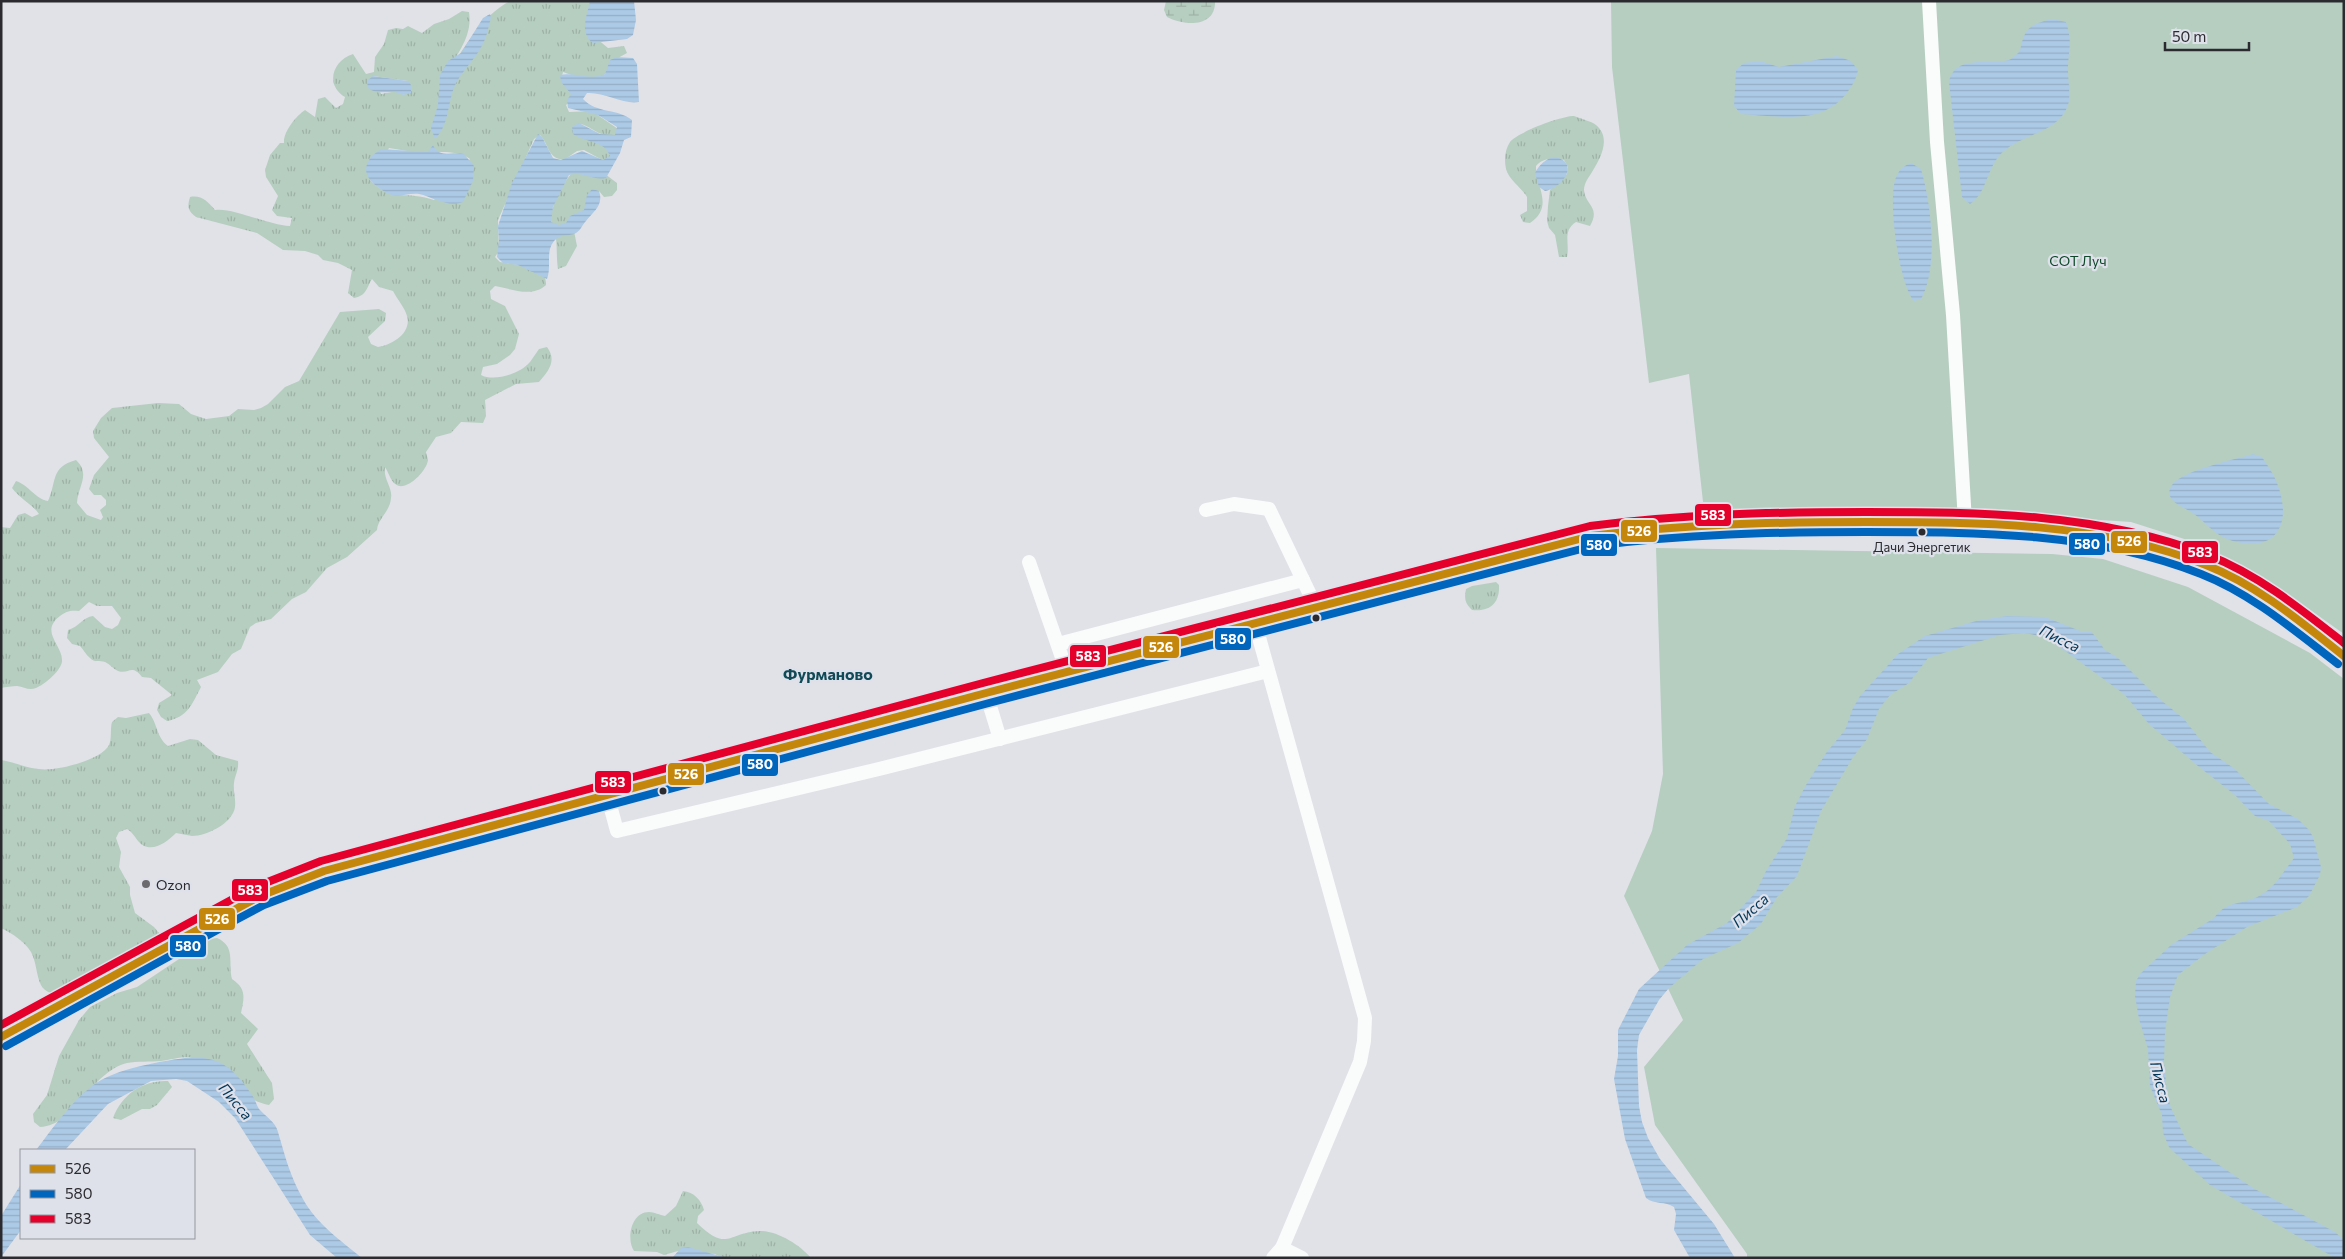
<svg xmlns="http://www.w3.org/2000/svg" width="2345" height="1259" font-family="Commissioner,sans-serif">
<defs>
<pattern id="grass-tufts" width="24" height="20" patternUnits="userSpaceOnUse" patternTransform="scale(1.25)"><rect width="24" height="20" fill="#b6cec0"/><path d="M3 7l-1-3M5 7V3M7 7l1-3M15 17l-1-3M17 17v-4M19 17l1-3" fill="none" stroke="#9db1a5"/></pattern>
<pattern id="wetland-marsh" width="20" height="14" patternUnits="userSpaceOnUse" patternTransform="scale(1.25)"><rect width="20" height="14" fill="#b6cec0"/><path d="M1 5h8M5 5V1M11 12h8M15 12V8" fill="none" stroke="#9db1a5"/></pattern>
<pattern id="water-rules" width="6" height="5" patternUnits="userSpaceOnUse" patternTransform="scale(1.25)"><rect width="6" height="5" fill="#accae6"/><path d="M0 2.5h6" fill="none" stroke="#94aec6"/></pattern>
</defs>
<rect width="100%" height="100%" fill="#e1e2e7"/>
<!-- grass -->
<g fill="url(#grass-tufts)" fill-rule="evenodd">
<path d="M 510,1 L 593,1 L 596,38 L 608,48 L 624,46 L 627,53 L 618,58 L 600,80 L 585,80 L 563,72 L 561,80 L 577,95 L 566,105 L 569,112 L 592,111 L 618,129 L 616,136 C 596,136 598,130 581,124 L 575,128 L 606,145 L 611,151 L 611,158 L 604,161 L 584,150 L 577,151 L 564,160 C 547,158 550,146 540,135 L 534,139 L 498,220 L 499,251 L 495,257 L 500,262 L 524,266 L 545,277 L 546,285 C 532,298 512,289 495,286 L 490,291 L 491,299 L 505,306 L 519,334 L 515,349 L 510,355 L 497,364 L 483,367 L 481,375 C 494,382 520,374 530,362 C 533,358 536,353 539,349 L 547,347 C 557,360 549,371 539,382 L 516,384 L 485,400 L 486,416 L 483,423 L 461,422 L 451,433 L 436,437 L 426,452 C 426,453 428,459 428,460 C 427,470 410,488 399,486 C 391,484 389,473 385,467 C 383,479 393,488 391,498 C 390,512 378,518 377,530 L 347,557 L 327,568 L 306,592 L 292,599 L 271,619 L 256,623 L 250,627 L 241,649 L 232,654 L 218,672 L 197,680 L 201,687 C 192,704 188,717 167,721 L 161,717 L 157,710 L 159,703 L 172,695 L 151,678 L 142,677 C 131,663 129,675 118,671 C 113,669 110,664 105,662 C 100,660 94,663 90,658 C 86,655 84,650 80,646 L 72,644 L 67,638 L 68,630 C 79,627 83,617 93,616 L 105,627 L 112,629 L 118,625 L 121,618 L 112,606 L 97,606 L 89,602 L 79,611 C 71,610 66,611 60,616 C 39,632 63,645 62,661 C 62,670 44,685 36,688 C 29,691 24,687 17,686 C 12,686 6,687 1,688 L 1,527 L 10,528 L 18,515 L 25,513 L 32,517 L 39,514 C 32,504 20,499 12,488 L 16,481 C 29,485 35,499 48,501 C 57,482 50,467 76,460 C 91,474 78,486 77,503 L 87,515 L 101,520 L 103,517 L 100,510 L 106,505 L 106,500 L 101,495 L 94,495 L 89,489 L 94,475 L 109,457 L 94,438 L 93,431 L 101,418 L 112,408 L 158,403 L 179,404 L 191,414 L 206,419 L 229,416 L 238,409 L 254,410 L 261,408 L 268,404 L 285,387 L 299,381 L 340,312 L 379,309 L 386,313 L 385,321 L 368,337 L 371,344 L 378,347 C 392,345 412,333 407,316 C 405,308 397,299 393,291 L 379,287 L 372,279 C 366,289 366,296 354,298 L 348,293 L 352,270 L 338,263 L 323,260 L 318,255 L 305,251 L 283,250 L 257,233 L 196,217 C 188,211 187,207 190,197 C 202,195 207,201 215,210 C 232,207 268,225 290,226 L 292,218 L 277,216 L 272,210 L 278,196 L 266,177 L 265,170 L 270,155 L 280,143 L 284,143 C 283,132 296,116 305,110 L 315,117 L 318,99 L 325,97 L 336,108 L 343,104 L 345,97 C 325,85 332,61 353,54 L 366,74 L 374,72 L 375,57 L 384,44 L 388,30 L 396,28 L 403,29 L 408,26 L 422,33 L 434,24 L 449,19 L 462,11 L 469,12 C 473,37 456,54 446,75 C 464,49 481,16 510,1 ZM 373,76 L 408,81 L 404,95 L 397,91 L 381,94 ZM 389,148 C 397,149 405,151 413,152 C 431,154 455,148 470,159 L 434,200 C 406,190 392,203 370,180 Z"/>
<path d="M 1574,116 C 1581,119 1591,121 1596,125 C 1612,138 1600,159 1592,172 C 1589,177 1584,183 1584,190 C 1585,205 1601,207 1590,226 L 1576,222 C 1562,231 1570,243 1567,257 L 1559,257 L 1555,235 L 1549,228 L 1547,221 L 1548,206 L 1550,190 L 1567,174 L 1568,167 L 1564,160 C 1552,159 1544,157 1536,166 C 1535,186 1555,206 1530,223 L 1523,222 L 1520,215 L 1527,211 L 1527,197 C 1521,187 1509,180 1506,169 C 1504,160 1505,149 1510,142 C 1518,132 1561,116 1574,116 Z"/>
<path d="M 573,171 L 605,174 L 617,183 L 617,190 L 612,196 L 604,197 L 599,191 L 590,199 L 574,231 L 577,246 L 566,266 L 558,269 C 555,249 560,238 549,219 L 559,190 Z"/>
<path d="M 1496,582 L 1499,585 C 1500,603 1490,612 1472,610 C 1465,603 1464,599 1466,589 L 1472,586 Z"/>
<path d="M 149,713 C 158,724 156,737 168,746 L 190,739 L 198,740 L 216,755 L 238,761 C 239,770 235,775 234,783 C 233,791 236,799 235,807 C 233,823 207,836 192,836 C 187,835 181,834 176,833 C 166,843 150,855 138,841 C 134,836 133,833 127,829 L 119,832 L 116,838 L 121,852 L 119,867 L 130,887 L 130,895 L 135,913 L 154,927 L 159,933 L 160,941 L 66,993 C 32,999 41,970 31,952 C 24,941 13,934 1,928 L 1,760 C 14,762 26,768 39,769 C 54,772 102,760 109,745 C 112,739 110,728 112,722 L 118,717 L 126,718 Z"/>
<path d="M 217,938 C 236,946 228,963 232,979 C 247,989 244,998 241,1013 L 258,1029 L 247,1044 L 272,1083 L 274,1099 L 269,1105 C 248,1101 228,1083 211,1070 C 206,1067 200,1060 195,1058 C 186,1055 171,1060 161,1061 C 150,1062 137,1061 127,1063 C 89,1073 77,1125 40,1127 L 34,1122 L 33,1114 L 47,1095 L 59,1056 L 79,1020 L 90,1007 L 117,993 L 137,987 L 209,939 Z"/>
<path d="M 168,1081 L 172,1087 L 157,1105 L 150,1109 L 142,1109 L 121,1120 L 113,1118 C 122,1094 143,1080 168,1081 Z"/>
<path d="M 683,1191 C 694,1192 701,1200 704,1210 L 698,1216 L 697,1223 C 728,1253 728,1232 760,1231 C 778,1231 800,1245 811,1258 L 722,1258 L 715,1254 L 678,1251 L 664,1255 L 657,1252 L 634,1251 C 626,1239 631,1212 649,1212 C 654,1212 660,1215 665,1216 L 676,1206 Z"/>
</g>
<!-- wetland -->
<path fill="url(#wetland-marsh)" d="M 1166,1 L 1215,1 C 1216,28 1184,26 1167,17 L 1164,10 Z"/>
<!-- garden -->
<g fill="#b6cec0">
<polygon points="1611,1 2344,1 2344,634 2292,597 2203,545 2131,522 1976,512 1704,511 1689,374 1649,383 1612,67"/>
<polygon points="1656,548 2052,554 2103,559 2188,587 2310,653 2344,679 2344,1258 1747,1258 1747,1254 1655,1125 1644,1067 1683,1020 1624,896 1652,831 1663,774"/>
</g>
<!-- water -->
<g fill="url(#water-rules)">
<path d="M 590,1 L 634,1 L 636,20 L 633,35 L 627,39 L 593,43 C 579,33 587,16 590,1 Z"/>
<path d="M 490,14 C 492,19 490,20 489,25 C 484,50 473,58 459,78 C 446,97 452,122 435,139 L 431,128 L 438,105 L 440,75 L 448,61 L 461,53 L 483,18 Z"/>
<path d="M 2053,19 L 2066,22 C 2073,43 2068,50 2068,71 C 2068,81 2071,96 2068,105 C 2058,135 2018,133 1999,156 C 1987,170 1986,194 1970,204 L 1962,197 L 1949,82 C 1955,52 1994,67 2011,59 C 2014,57 2017,54 2020,51 C 2024,28 2030,24 2053,19 Z"/>
<path d="M 1837,56 L 1851,61 L 1858,70 C 1856,80 1852,86 1846,94 C 1821,126 1777,116 1741,114 L 1734,106 L 1736,70 L 1744,63 L 1760,61 L 1779,67 Z"/>
<path d="M 617,57 L 633,58 L 637,64 L 639,102 C 624,105 605,92 587,93 L 583,99 C 597,114 617,108 632,120 L 631,137 L 624,140 L 620,153 L 606,178 C 592,181 583,171 569,175 L 553,207 L 551,222 L 559,225 L 566,223 L 570,216 L 584,210 L 587,195 L 592,189 L 599,191 C 604,205 594,211 586,221 C 582,225 581,230 576,233 C 569,237 561,233 554,241 C 545,252 552,266 547,279 L 518,265 L 503,263 L 497,257 L 499,241 L 498,226 L 512,183 L 538,134 L 542,137 L 553,158 L 561,160 L 582,151 L 603,160 L 610,156 C 604,140 586,143 573,134 L 572,127 L 579,123 L 600,134 L 615,135 L 617,127 L 598,115 L 568,108 L 567,100 L 571,94 L 561,82 L 560,75 C 575,72 590,81 605,74 L 610,60 Z"/>
<path d="M 373,76 L 408,81 L 411,85 L 411,93 L 403,95 C 391,88 380,97 368,88 L 367,81 Z"/>
<path d="M 433,145 C 438,158 452,152 464,154 L 474,166 L 473,181 L 463,202 C 448,208 433,197 419,194 C 411,193 403,196 396,196 C 390,195 386,193 382,190 C 361,177 361,162 381,149 L 428,152 Z"/>
<path d="M 1555,157 C 1581,163 1562,188 1545,191 L 1539,187 L 1535,173 C 1539,165 1546,158 1555,157 Z"/>
<path d="M 1911,163 L 1921,169 C 1931,203 1939,267 1921,299 L 1914,301 C 1899,285 1886,195 1897,175 C 1900,169 1904,166 1911,163 Z"/>
<path d="M 2253,454 L 2262,457 C 2267,465 2274,474 2277,483 C 2294,526 2274,556 2227,539 C 2212,533 2203,519 2191,512 C 2182,506 2162,500 2172,485 C 2183,470 2234,460 2253,454 Z"/>
<path d="M 2006,616 L 2045,617 L 2083,632 L 2091,631 L 2105,650 L 2118,658 L 2156,696 L 2184,719 L 2210,752 L 2235,769 L 2269,804 L 2298,819 L 2309,830 L 2313,837 L 2321,867 L 2320,875 L 2309,896 L 2297,907 L 2247,927 L 2205,954 L 2178,975 L 2170,997 L 2165,1032 L 2164,1062 L 2167,1093 L 2171,1108 L 2188,1144 L 2253,1188 L 2335,1232 L 2344,1240 L 2344,1258 L 2335,1258 L 2210,1185 L 2175,1153 L 2169,1147 L 2163,1133 L 2162,1115 L 2150,1086 L 2148,1049 L 2139,1019 L 2135,996 L 2136,981 L 2140,974 L 2171,945 L 2214,918 C 2228,899 2241,906 2259,896 C 2275,888 2283,872 2294,858 L 2290,844 L 2269,821 L 2255,816 L 2235,795 L 2198,766 L 2149,724 L 2124,694 L 2046,637 L 2024,633 L 2000,635 L 1928,658 L 1909,683 L 1890,695 L 1879,709 L 1867,739 L 1853,757 L 1821,811 L 1797,876 L 1777,897 L 1761,924 L 1738,943 L 1703,959 L 1669,988 L 1659,1000 L 1639,1035 L 1637,1050 L 1639,1106 L 1642,1122 L 1648,1138 L 1660,1159 L 1714,1224 L 1735,1258 L 1690,1258 L 1674,1230 L 1676,1214 L 1674,1207 C 1665,1201 1655,1205 1646,1198 L 1625,1139 L 1614,1079 L 1618,1056 L 1618,1030 L 1639,989 L 1687,945 L 1727,923 L 1756,892 L 1766,871 L 1787,838 L 1795,806 L 1806,785 L 1826,753 L 1845,730 L 1853,708 L 1860,696 L 1898,654 L 1925,636 L 1976,621 Z"/>
<path d="M 192,1057 C 223,1058 235,1070 252,1095 C 255,1099 256,1104 259,1109 C 265,1116 276,1122 278,1132 C 285,1156 290,1176 303,1199 C 316,1223 341,1241 362,1258 L 337,1258 L 310,1235 L 235,1118 L 219,1102 L 187,1081 L 176,1079 L 151,1081 L 108,1104 L 65,1150 L 36,1150 C 53,1128 70,1103 92,1086 C 115,1068 163,1061 192,1057 Z"/>
<polygon points="21,1184 21,1230 1,1257 1,1216"/>
<polygon points="688,1247 727,1258 672,1258 681,1248"/>
</g>
<g fill="none" stroke-linecap="round" stroke-linejoin="round">
<!-- minor -->
<g stroke="#fafbfb" stroke-width="14">
<polyline points="1929,1 1937,142 1953,315 1965,522"/>
<polyline points="1206,510 1234,504 1269,509 1303,580"/>
<polyline points="1029,562 1067,672"/>
<polyline points="1255,623 1365,1018 1364,1041 1360,1062 1282,1248 1273,1258"/>
<polyline points="1058,644 1303,580 1316,607"/>
<polyline points="986,693 1000,739"/>
<polyline points="607,794 617,831 879,769 1268,671"/>
<polyline points="1282,1248 1302,1258"/>
</g>
<!-- major -->
<path stroke="#fafbfb" stroke-width="18" d="M 1,1037 L 225,914 L 260,896 L 324,871 L 986,693 L 1591,536 C 1677,523 1765,522 1851,522 C 1964,522 2100,521 2206,565 C 2258,587 2300,622 2344,656"/>
<!-- bus-1 casing -->
<g stroke="#dee0ea" stroke-width="11">
<path id="bus-1" d="M 1,1037 L 260,896 L 324,871 L 986,693 L 1591,536 C 1683,524 1774,522 1867,522 C 1980,522 2099,522 2206,565 C 2257,585 2301,622 2344,656"/>
</g>
<!-- bus-2 casing -->
<g stroke="#dee0ea" stroke-width="11">
<path id="bus-2" d="M 6,1046 L 230,923 L 264,905 L 327,881 L 989,703 L 1593,546 C 1684,534 1774,532 1866,532 C 1978,532 2095,532 2201,574 C 2252,594 2295,631 2338,664"/>
</g>
<!-- bus-3 casing -->
<g stroke="#dee0ea" stroke-width="11">
<path id="bus-3" d="M 1,1025 L 255,887 L 321,861 L 983,683 L 1590,526 C 1681,514 1773,512 1866,512 C 1981,512 2099,513 2208,555 C 2259,575 2302,610 2344,643"/>
</g>
<!-- bus-1 -->
<use href="#bus-1" stroke="#c4870c" stroke-width="8"/>
<!-- bus-2 -->
<use href="#bus-2" stroke="#0065bd" stroke-width="8"/>
<!-- bus-3 -->
<use href="#bus-3" stroke="#e4002b" stroke-width="8"/>
</g>
<!-- markers -->
<g fill="#2b2b2f" stroke="#dee0ea" stroke-width="2">
<circle cx="1922" cy="532" r="4.5"/>
<circle cx="1316" cy="618" r="4.5"/>
<circle cx="663" cy="791" r="4.5"/>
</g>
<circle fill="#6b6b6f" stroke="#dee0ea" stroke-width="2" cx="146" cy="884" r="5"/>
<g text-anchor="middle" dominant-baseline="central" stroke-width="4.5" stroke-linejoin="round" paint-order="stroke">
<!-- bus labels -->
<g font-size="13" fill="#2b2b2f" stroke="#dee0ea">
<text x="1922" y="547">Дачи Энергетик</text>
</g>
<!-- park labels -->
<g font-size="14" fill="#0e4828" stroke="#dee0ea">
<text x="2078" y="260">СОТ Луч</text>
</g>
<!-- poi labels -->
<g font-size="14" fill="#2b2b2f" stroke="#dee0ea" text-anchor="start">
<text x="156" y="884">Ozon</text>
</g>
<!-- water labels -->
<g font-size="15" font-style="italic" fill="#013557" stroke="#dee0ea">
<text transform="translate(2060 638) rotate(26)">Писса</text>
<text transform="translate(1750 910) rotate(-41)">Писса</text>
<text transform="translate(2161 1082) rotate(76)">Писса</text>
<text transform="translate(236 1101) rotate(50)">Писса</text>
</g>
<!-- quarter labels -->
<g font-size="16" font-weight="bold" fill="#114a57" stroke="#dee0ea">
<text x="828" y="673">Фурманово</text>
</g>
</g>
<g stroke="#dee0ea" stroke-width="2">
<rect x="1694" y="503" width="38" height="24" rx="5" fill="#e4002b"/>
<rect x="1620" y="519" width="38" height="24" rx="5" fill="#c4870c"/>
<rect x="2110" y="530" width="38" height="24" rx="5" fill="#c4870c"/>
<rect x="2068" y="532" width="38" height="24" rx="5" fill="#0065bd"/>
<rect x="1580" y="533" width="38" height="24" rx="5" fill="#0065bd"/>
<rect x="2181" y="540" width="38" height="24" rx="5" fill="#e4002b"/>
<rect x="1214" y="627" width="38" height="24" rx="5" fill="#0065bd"/>
<rect x="1142" y="635" width="38" height="24" rx="5" fill="#c4870c"/>
<rect x="1069" y="644" width="38" height="24" rx="5" fill="#e4002b"/>
<rect x="741" y="753" width="38" height="24" rx="5" fill="#0065bd"/>
<rect x="667" y="762" width="38" height="24" rx="5" fill="#c4870c"/>
<rect x="594" y="770" width="38" height="24" rx="5" fill="#e4002b"/>
<rect x="231" y="878" width="38" height="24" rx="5" fill="#e4002b"/>
<rect x="198" y="907" width="38" height="24" rx="5" fill="#c4870c"/>
<rect x="169" y="934" width="38" height="24" rx="5" fill="#0065bd"/>
</g>
<g font-size="14" text-anchor="middle" font-weight="bold" fill="#fff">
<text x="1713" y="520">583</text>
<text x="1639" y="536">526</text>
<text x="2129" y="546">526</text>
<text x="2087" y="549">580</text>
<text x="1599" y="550">580</text>
<text x="2200" y="557">583</text>
<text x="1233" y="644">580</text>
<text x="1161" y="652">526</text>
<text x="1088" y="661">583</text>
<text x="760" y="769">580</text>
<text x="686" y="779">526</text>
<text x="613" y="787">583</text>
<text x="250" y="895">583</text>
<text x="217" y="924">526</text>
<text x="188" y="951">580</text>
</g>
<!-- border -->
<rect width="2345" height="1259" fill="none" stroke="#2b2b2f" stroke-width="5"/>
<!-- legend -->
<rect x="20" y="1149" width="175" height="90" fill="#dee0ea" stroke="#96989f"/>
<rect x="30" y="1165" width="25" height="8" fill="#c4870c" stroke="#96989f"/>
<text x="65" y="1174" font-size="15" fill="#2b2b2f">526</text>
<rect x="30" y="1190" width="25" height="8" fill="#0065bd" stroke="#96989f"/>
<text x="65" y="1199" font-size="15" fill="#2b2b2f">580</text>
<rect x="30" y="1215" width="25" height="8" fill="#e4002b" stroke="#96989f"/>
<text x="65" y="1224" font-size="15" fill="#2b2b2f">583</text>
<!-- scale -->
<path d="M2165 42v8h84v-8" fill="none" stroke="#2b2b2f" stroke-width="2.5"/>
<text x="2172" y="42" font-size="15" fill="#2b2b2f" stroke="#dee0ea" stroke-width="4" paint-order="stroke">50 m</text>
</svg>
